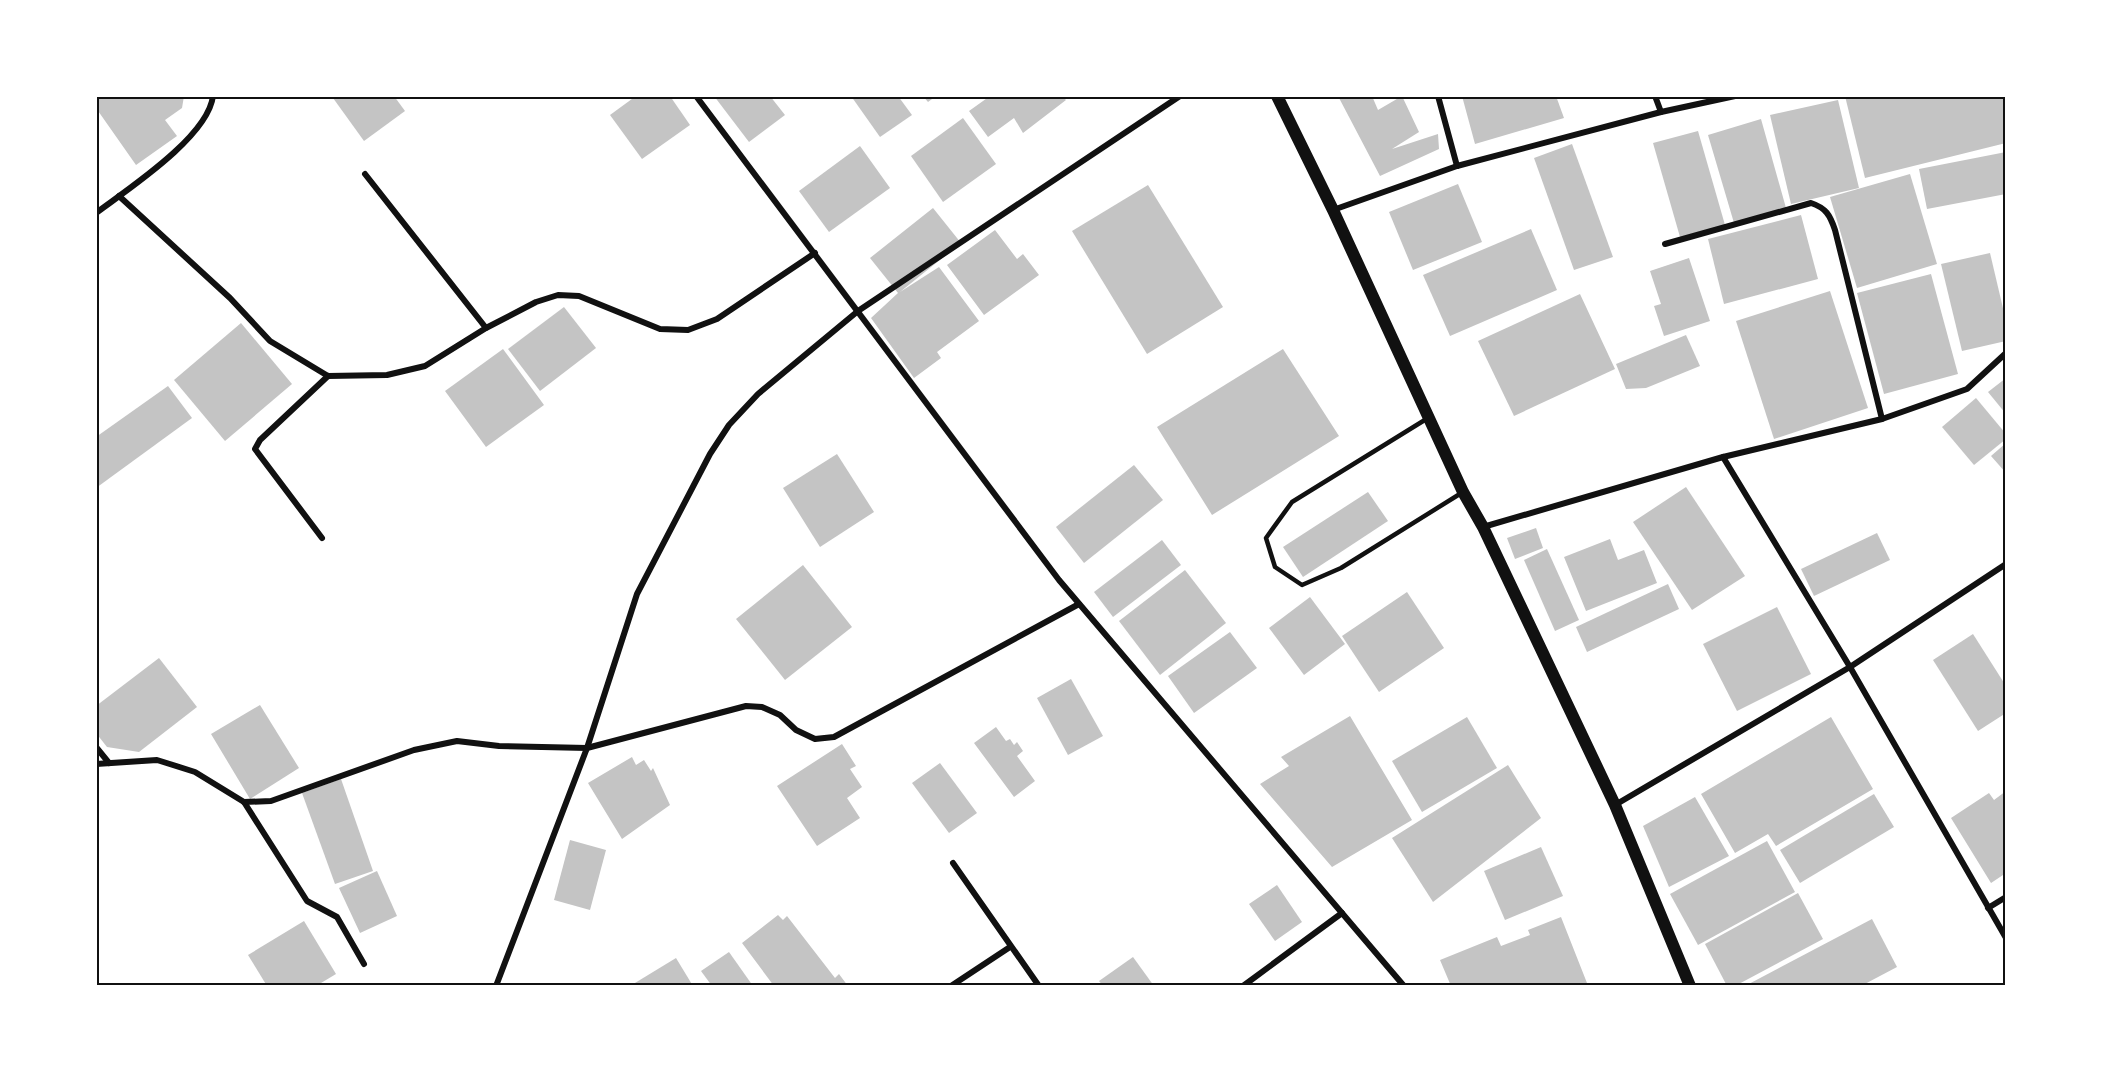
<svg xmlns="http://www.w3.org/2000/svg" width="2102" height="1082" font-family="Montserrat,sans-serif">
<rect width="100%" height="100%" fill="#fff"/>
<!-- building -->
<g fill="#c4c4c4">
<polygon points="96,96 184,96 182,108 165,120 177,136 136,165 96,108"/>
<polygon points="336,96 394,96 405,111 364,141 333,98"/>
<polygon points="636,96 670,96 690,125 642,159 610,115"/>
<polygon points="714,96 770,96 785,115 749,142"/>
<polygon points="851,96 898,96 912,115 880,137"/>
<polygon points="923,96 936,96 928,102"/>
<polygon points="990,96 1062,96 1066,100 1023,133 1014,118 988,137 969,111"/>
<polygon points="1338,96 1372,96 1378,110 1402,96 1419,132 1392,149 1438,134 1439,149 1380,176"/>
<polygon points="1462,96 1556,96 1564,118 1475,144"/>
<polygon points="1845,96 2006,96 2006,143 1865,178"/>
<polygon points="1838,100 1859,188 1791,204 1770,115"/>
<polygon points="963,118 996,164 943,202 911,156"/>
<polygon points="1761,119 1786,208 1734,223 1708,135"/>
<polygon points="1698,131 1725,225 1680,237 1653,143"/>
<polygon points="1572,144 1613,257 1574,270 1534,158"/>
<polygon points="860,146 890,188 829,232 799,191"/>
<polygon points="2006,152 2006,194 1927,209 1919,169"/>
<polygon points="1910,174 1937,264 1857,288 1830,197"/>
<polygon points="1458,184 1482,242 1413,270 1389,212"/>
<polygon points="1148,185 1223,307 1147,354 1072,231"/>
<polygon points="933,208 961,243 900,292 939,267 979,321 937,352 941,358 914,378 871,318 898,293 870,258"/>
<polygon points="1801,215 1818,279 1724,304 1708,239"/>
<polygon points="1531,229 1557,290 1450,336 1423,275"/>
<polygon points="995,230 1017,259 1023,254 1039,275 984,315 947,265"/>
<polygon points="1990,253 2006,321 2006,341 1962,351 1941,264"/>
<polygon points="1689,258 1710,321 1664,336 1654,306 1661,304 1650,271"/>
<polygon points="1931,274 1958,374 1884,394 1857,293"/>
<polygon points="1830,291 1868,408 1774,439 1736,321"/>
<polygon points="1580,294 1615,369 1514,416 1478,341"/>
<polygon points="564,307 596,348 540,391 508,349"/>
<polygon points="241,323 292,384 225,441 174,380"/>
<polygon points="1686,335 1700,366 1646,388 1626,389 1616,364"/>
<polygon points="503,349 544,405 486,447 445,391"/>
<polygon points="1283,349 1339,436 1212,515 1157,427"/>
<polygon points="2006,378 2006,414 1988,392"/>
<polygon points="168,386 192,418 96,488 96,437"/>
<polygon points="1976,398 2006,434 2006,439 1974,465 1942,427"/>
<polygon points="2006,443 2006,473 1991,456"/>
<polygon points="837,454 874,512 820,547 783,488"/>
<polygon points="1134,465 1163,500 1084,563 1056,527"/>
<polygon points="1686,487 1745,576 1692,610 1633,522"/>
<polygon points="1368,492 1388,521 1303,577 1283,547"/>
<polygon points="1536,528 1543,548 1515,559 1507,538"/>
<polygon points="1877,533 1890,560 1814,596 1801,569"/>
<polygon points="1610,539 1618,560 1644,550 1657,583 1586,611 1564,557"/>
<polygon points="1162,540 1181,565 1113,617 1094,592"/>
<polygon points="1547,549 1579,620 1555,631 1524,560"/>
<polygon points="803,565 852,627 785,680 736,619"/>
<polygon points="1185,570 1226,623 1160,675 1119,621"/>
<polygon points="1668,584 1679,609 1587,652 1576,627"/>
<polygon points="1407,592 1444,648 1379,692 1342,636"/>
<polygon points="1310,597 1345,644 1304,675 1269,628"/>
<polygon points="1777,607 1811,674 1737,711 1703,644"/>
<polygon points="1230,632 1257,668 1194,713 1168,676"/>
<polygon points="1973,634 2006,686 2006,713 1978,731 1933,660"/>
<polygon points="159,658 197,707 139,752 107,747 96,733 96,706"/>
<polygon points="1071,679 1103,736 1068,755 1037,698"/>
<polygon points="260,705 299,768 250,799 211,734"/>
<polygon points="1350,716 1412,820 1332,867 1260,784 1289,766 1281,757"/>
<polygon points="1467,717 1497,768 1422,812 1392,761"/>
<polygon points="1831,717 1873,789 1776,846 1768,834 1735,853 1701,794"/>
<polygon points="996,727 1006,741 1010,739 1014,745 1017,742 1023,751 1017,756 1035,781 1014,797 974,743"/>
<polygon points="842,744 856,766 850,769 862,787 847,798 860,818 817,846 777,786"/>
<polygon points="632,757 636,765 644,760 651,771 653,768 670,805 622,839 588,783"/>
<polygon points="940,763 977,813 949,833 912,783"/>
<polygon points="1508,765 1541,818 1433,902 1392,838"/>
<polygon points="341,779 373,871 335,884 302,793"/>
<polygon points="2006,791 2006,873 1991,883 1951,818 1989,793 1994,800"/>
<polygon points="1874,794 1894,827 1800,883 1780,850"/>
<polygon points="1695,797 1729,856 1669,887 1643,826"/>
<polygon points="570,840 606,850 590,910 554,900"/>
<polygon points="1767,841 1795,892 1698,945 1670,894"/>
<polygon points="1541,847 1563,896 1505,920 1484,871"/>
<polygon points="377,871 397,916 360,933 339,888"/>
<polygon points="1277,885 1302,922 1275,941 1249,904"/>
<polygon points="1798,893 1823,939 1735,986 1727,986 1705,944"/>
<polygon points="778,915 783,920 787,916 835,978 839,974 848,986 774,986 742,943"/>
<polygon points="1561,917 1587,983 1579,986 1451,986 1440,960 1497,937 1501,946 1530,935 1528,930"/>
<polygon points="1872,919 1897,967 1861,986 1745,986"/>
<polygon points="304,921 336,974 316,986 267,986 248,955"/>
<polygon points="729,952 753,986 712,986 701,971"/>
<polygon points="1133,957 1154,986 1103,986 1099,981"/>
<polygon points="676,958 693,986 630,986"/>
</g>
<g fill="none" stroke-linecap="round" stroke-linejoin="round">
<!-- service -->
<polyline stroke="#111" stroke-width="4.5" points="1428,418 1292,502 1266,538 1275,567 1302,585 1341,568 1463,492"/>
<!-- minor -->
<g stroke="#111" stroke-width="6">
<polyline points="696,96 1059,580 1404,986"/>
<polyline points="1438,96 1457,166"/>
<polyline points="1655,96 1661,112"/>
<polyline points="365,174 486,328"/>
<polyline points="119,196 230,298 270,341 328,376 387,375 425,366 486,328 536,302 558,295 579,296 660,329 688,330 717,319 815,253"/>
<polyline points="1333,210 1457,166 1661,112 1735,96"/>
<path d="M 96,213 C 128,189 208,137 213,96"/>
<path d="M 1665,244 L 1811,203 C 1826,208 1830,215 1835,230 L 1882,419"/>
<polyline points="1723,457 1850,667 2006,938"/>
<polyline points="1483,527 1723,457 1882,419 1967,389 2006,353"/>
<polyline points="322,538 255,449 260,440 328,376"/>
<polyline points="96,747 109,763"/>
<polyline points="96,764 157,760 195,772 244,802 307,901 337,917 364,964"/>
<polyline points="244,802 271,801 414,750 457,741 499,746 587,748 746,706 762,707 780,715 796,730 815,739 834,737 1079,604"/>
<polyline points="1615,805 1850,667 2006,564"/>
<polyline points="953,863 1039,986"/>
<polyline points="1988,908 2006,897"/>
<polyline points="496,986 587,748 637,594 710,454 729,425 758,394 858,311 1180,96"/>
<polyline points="951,986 1010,947"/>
<polyline points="1243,986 1342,913"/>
</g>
<!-- secondary -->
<polyline stroke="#111" stroke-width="12" points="1277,96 1333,210 1463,492 1483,527 1615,805 1690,986"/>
</g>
<!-- border -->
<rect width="2102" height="1082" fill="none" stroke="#ffffff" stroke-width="195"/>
<rect x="98" y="98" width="1906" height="886" fill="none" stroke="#111" stroke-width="2"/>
</svg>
